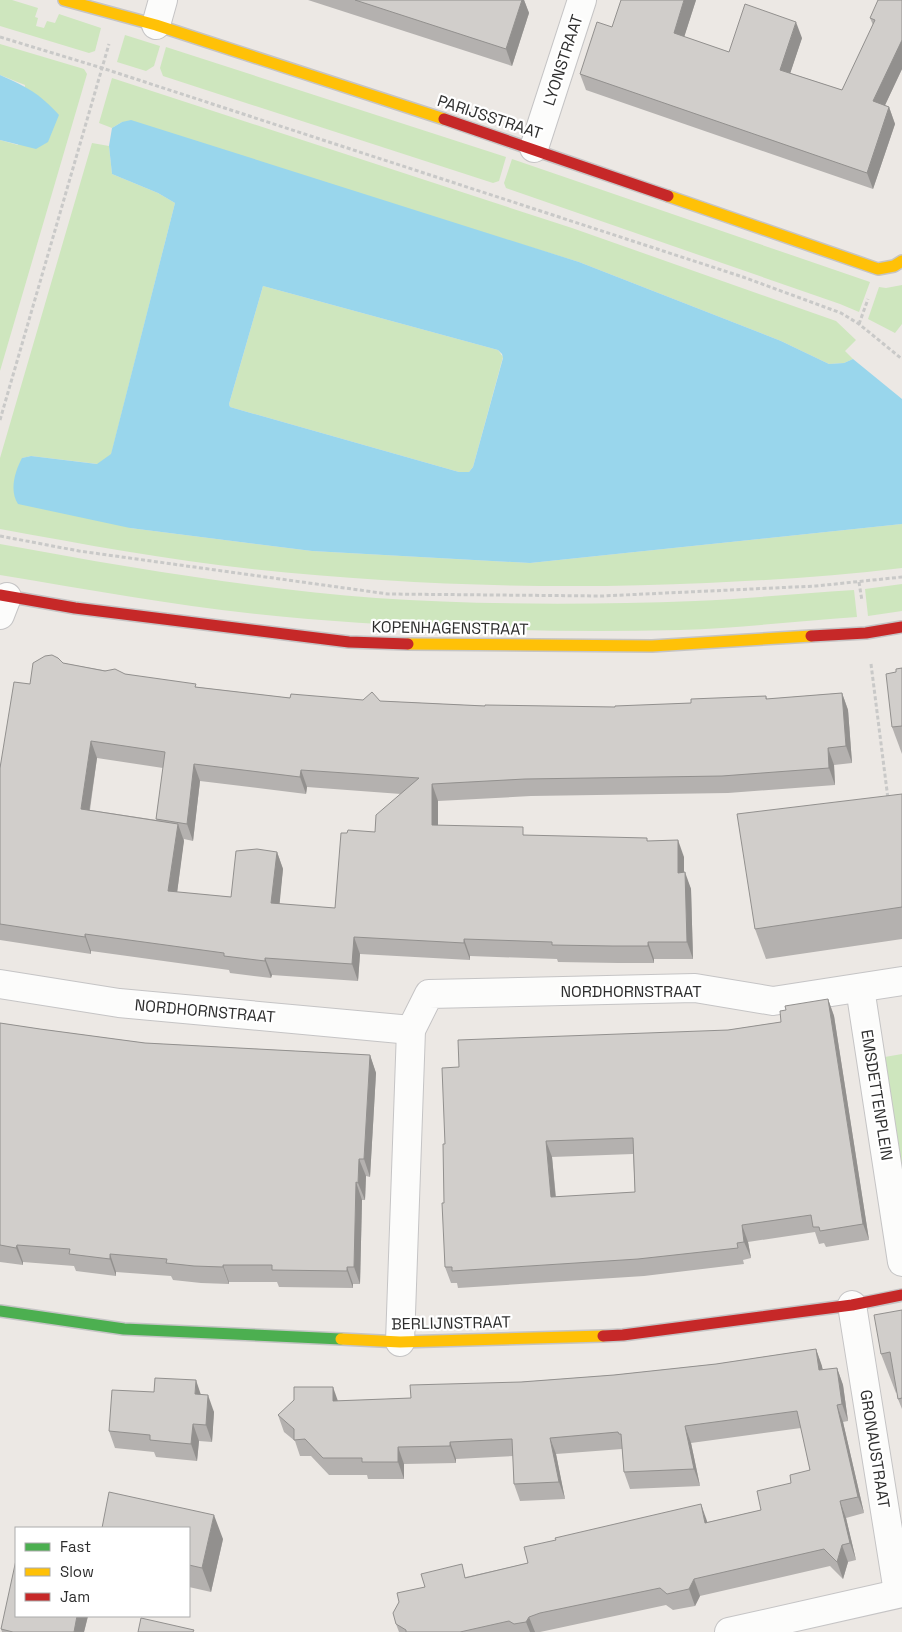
<svg xmlns="http://www.w3.org/2000/svg" width="902" height="1632" font-family="'Space Grotesk',sans-serif">
<rect width="100%" height="100%" fill="#ece8e4"/>
<!-- green -->
<g fill="#cee6be">
<polygon points="0,0 12,0 38,8 35,17 38,18 36,26 44,28 47,21 55,23 59,14 101,28 95,51 89,53 0,26"/>
<polygon points="125,35 160,46 154,66 146,71 117,62"/>
<polygon points="0,44 84,69 87,74 0,371 0,140 18,145 25,85 0,75"/>
<polygon points="166,47 506,157 499,181 493,183 163,76 160,68"/>
<polygon points="112,78 572,228 836,321 856,340 845,351 853,359 844,363 829,364 781,341 579,262 122,122 112,128 99,123"/>
<path d="M 92,143 L 109,146 L 112,174 L 158,193 L 175,203 L 111,455 L 98,464 L 31,456 L 22,458 L 130,528 L 312,551 L 530,563 L 902,524 L 902,568 C 837,576 772,580 707,583 C 555,590 403,585 252,569 C 167,560 83,544 0,529 L 0,458 Z"/>
<polygon points="512,159 870,282 859,312 840,304 506,188 504,183"/>
<polygon points="902,285 902,324 895,333 868,319 879,287 886,288"/>
<polygon points="263,286 498,350 503,357 473,467 469,472 459,472 230,407 229,404"/>
<path d="M 0,544 C 125,567 249,588 376,598 C 481,605 589,605 695,601 C 748,599 801,593 854,590 L 857,617 C 798,621 739,628 680,630 C 556,633 432,629 308,619 C 205,611 102,592 0,575 Z"/>
<polygon points="902,584 902,611 868,616 865,589"/>
<polygon points="902,1054 902,1199 879,1058"/>
</g>
<!-- water -->
<g fill="#99d6ec" fill-rule="evenodd">
<path d="M 0,75 C 27,87 39,93 59,115 L 48,142 L 36,149 L 0,140 Z"/>
<path d="M 131,120 L 579,262 L 781,341 L 829,364 L 844,363 L 853,359 L 902,399 L 902,524 L 530,563 L 312,551 L 130,528 L 18,504 C 9,491 15,471 22,458 L 31,456 L 97,464 L 111,454 L 175,203 L 158,193 L 112,174 L 109,146 L 112,128 L 122,122 ZM 263,286 L 498,350 L 502,354 L 503,358 L 473,467 L 469,472 L 459,472 L 230,407 L 229,404 Z"/>
</g>
<g fill="none" stroke-linecap="round" stroke-linejoin="round">
<!-- street casing -->
<g stroke="#c5c4c5" stroke-width="30">
<g id="street">
<polyline points="156,25 163,0"/>
<polyline points="534,148 582,0"/>
<polyline points="0,615 7,597"/>
<polyline points="0,984 119,1003 411,1030"/>
<polyline points="860,988 902,1262"/>
<polyline points="852,1305 898,1592"/>
<polyline points="400,1342 411,1030 429,994 695,988 773,1001 902,981"/>
<polyline points="729,1632 902,1593"/>
</g>
</g>
<!-- fast casing -->
<g stroke="#c5c4c5" stroke-width="14">
<polyline id="fast" points="0,1311 124,1329 341,1339"/>
</g>
<!-- slow casing -->
<g stroke="#c5c4c5" stroke-width="14">
<g id="slow">
<polyline points="64,0 156,25 444,119"/>
<polyline points="668,196 878,269 894,266 902,261"/>
<polyline points="408,644 652,646 811,636"/>
<polyline points="341,1339 400,1342 603,1336"/>
</g>
</g>
<!-- jam casing -->
<g stroke="#c5c4c5" stroke-width="14">
<g id="jam">
<polyline points="444,119 668,196"/>
<polyline points="0,595 75,608 349,642 408,644"/>
<polyline points="811,636 866,633 902,627"/>
<polyline points="603,1336 623,1335 852,1305 902,1295"/>
</g>
</g>
<!-- path -->
<g stroke="#c9c9c8" stroke-width="3" stroke-dasharray="4 2.5" stroke-linecap="butt">
<polyline points="0,37 102,68 743,277 841,313 859,324 902,359"/>
<polyline points="859,324 868,299"/>
<polyline points="0,420 109,44"/>
<polyline points="0,536 79,551 388,594 602,596 816,586 902,577"/>
<polyline points="859,582 862,601"/>
<polyline points="871,664 888,799"/>
</g>
<!-- street -->
<use href="#street" stroke="#fcfcfb" stroke-width="28"/>
<!-- fast -->
<use href="#fast" stroke="#4caf50" stroke-width="11"/>
<!-- slow -->
<use href="#slow" stroke="#ffc107" stroke-width="11"/>
<!-- jam -->
<use href="#jam" stroke="#c62828" stroke-width="11"/>
</g>
<!-- wall -->
<g fill="#b4b1af" fill-rule="evenodd">
<polygon points="308,0 524,0 529,13 512,66"/>
<polygon points="696,0 684,37 729,52 802,38 790,73 842,90 873,25 870,18 902,0 902,69 885,105 889,107 895,124 873,189 586,90 580,74 612,27"/>
<path d="M 63,663 L 125,674 L 197,687 L 290,698 L 380,701 L 485,706 L 615,707 L 691,703 L 766,696 L 767,699 L 842,693 L 848,710 L 852,763 L 834,765 L 835,785 L 728,793 L 531,796 L 438,801 L 438,826 L 525,835 L 648,841 L 684,857 L 684,872 L 691,889 L 693,959 L 654,959 L 654,963 L 618,963 L 558,962 L 557,959 L 470,956 L 470,960 L 360,954 L 358,981 L 272,975 L 271,978 L 230,973 L 229,970 L 91,951 L 91,954 L 0,940 L 0,768 L 30,684 ZM 97,758 L 163,768 L 156,819 L 157,820 L 90,810 ZM 200,781 L 306,794 L 307,787 L 401,794 L 375,832 L 347,833 L 335,908 L 279,904 L 283,869 L 277,852 L 231,897 L 177,892 L 184,839 L 193,841 Z"/>
<polygon points="902,668 902,754 892,727 896,672"/>
<polygon points="902,794 902,939 766,959 755,929"/>
<path d="M 828,999 L 834,1016 L 869,1240 L 826,1247 L 824,1243 L 819,1244 L 815,1232 L 748,1242 L 751,1258 L 743,1260 L 744,1264 L 644,1276 L 458,1288 L 457,1283 L 451,1283 L 445,1267 L 444,1203 L 445,1144 L 459,1067 L 728,1030 L 781,1022 ZM 633,1154 L 635,1192 L 556,1197 L 552,1157 Z"/>
<polygon points="0,1023 40,1029 145,1043 370,1055 376,1073 370,1177 366,1176 365,1200 362,1200 360,1284 353,1284 353,1288 279,1287 277,1282 229,1282 229,1284 201,1283 173,1280 171,1276 116,1272 116,1276 76,1271 74,1266 23,1262 23,1265 0,1262"/>
<polygon points="902,1310 902,1409 898,1399 897,1392 896,1393 881,1354"/>
<polygon points="816,1349 823,1370 837,1368 843,1385 848,1421 843,1422 864,1513 846,1518 856,1560 848,1562 843,1579 830,1566 700,1596 695,1606 673,1610 666,1605 540,1632 399,1632 396,1624 466,1577 761,1510 791,1483 810,1470 801,1428 691,1443 700,1486 630,1489 624,1472 622,1449 556,1454 565,1499 520,1501 514,1484 513,1456 456,1459 456,1463 404,1464 404,1479 368,1479 367,1475 329,1475 311,1456 300,1456 295,1441 284,1432 278,1415 338,1401 411,1398 521,1382 614,1375 716,1364"/>
<polygon points="154,1392 201,1394 214,1412 212,1442 199,1441 197,1461 156,1457 154,1452 115,1448 109,1431"/>
<polygon points="189,1528 223,1539 211,1592 189,1587"/>
<polygon points="16,1616 88,1616 84,1632 2,1632 1,1629"/>
</g>
<!-- shaded-wall -->
<g fill="#92908e">
<polygon points="522,0 524,0 529,13 512,66 506,49"/>
<polygon points="684,0 696,0 680,50 674,33"/>
<polygon points="796,22 802,38 786,86 780,70"/>
<polygon points="902,40 902,69 879,118 873,101"/>
<polygon points="889,107 895,124 873,189 867,173"/>
<polygon points="842,693 848,710 852,763 846,746"/>
<polygon points="91,741 97,758 87,826 81,809"/>
<polygon points="828,748 834,765 835,785 829,768"/>
<polygon points="194,764 200,781 193,841 187,824"/>
<polygon points="301,770 307,787 306,794 300,777"/>
<polygon points="432,784 438,801 438,842 432,825"/>
<polygon points="178,824 184,841 175,908 168,891"/>
<polygon points="678,840 684,857 684,890 678,873"/>
<polygon points="277,852 283,869 278,920 271,903"/>
<polygon points="685,872 691,889 693,959 687,942"/>
<polygon points="85,934 91,951 91,954 85,937"/>
<polygon points="354,937 360,954 358,981 352,964"/>
<polygon points="464,939 470,956 470,960 464,943"/>
<polygon points="648,942 654,959 654,963 648,946"/>
<polygon points="265,958 272,975 271,978 265,961"/>
<polygon points="828,999 834,1016 869,1240 863,1224"/>
<polygon points="370,1055 376,1073 370,1177 364,1159"/>
<polygon points="546,1141 552,1157 557,1213 551,1197"/>
<polygon points="359,1159 366,1176 365,1200 358,1183"/>
<polygon points="356,1182 362,1200 360,1284 354,1267"/>
<polygon points="742,1225 748,1242 751,1258 744,1242"/>
<polygon points="17,1245 23,1262 23,1265 16,1248"/>
<polygon points="110,1254 116,1272 116,1276 110,1259"/>
<polygon points="223,1265 229,1282 229,1284 223,1267"/>
<polygon points="347,1267 353,1284 353,1288 347,1271"/>
<polygon points="816,1349 822,1366 825,1387 819,1370"/>
<polygon points="837,1368 843,1385 848,1421 842,1404"/>
<polygon points="196,1380 202,1398 195,1394"/>
<polygon points="333,1387 339,1404 333,1401"/>
<polygon points="208,1395 214,1412 212,1442 206,1425"/>
<polygon points="837,1405 843,1422 864,1513 858,1497"/>
<polygon points="193,1424 199,1441 197,1461 191,1444"/>
<polygon points="685,1426 691,1443 700,1486 694,1469"/>
<polygon points="550,1438 556,1454 565,1499 559,1482"/>
<polygon points="450,1442 456,1459 456,1463 450,1446"/>
<polygon points="398,1447 404,1464 404,1479 398,1462"/>
<polygon points="840,1501 846,1518 856,1560 850,1543"/>
<polygon points="701,1504 707,1521 711,1540 705,1523"/>
<polygon points="214,1515 223,1539 211,1592 202,1568"/>
<polygon points="842,1545 848,1562 843,1579 837,1562"/>
<polygon points="694,1579 700,1596 695,1606 689,1589"/>
<polygon points="77,1616 88,1616 84,1632 74,1632"/>
<polygon points="529,1617 535,1632 530,1632 526,1622"/>
</g>
<!-- building -->
<g fill="#d1cecb" stroke="#92908e" fill-rule="evenodd">
<polygon points="355,0 522,0 506,49"/>
<polygon points="621,0 684,0 674,33 729,52 745,4 796,22 780,70 842,90 875,20 870,18 878,0 902,0 902,40 873,101 889,107 867,173 580,74 597,22 612,27"/>
<path d="M 52,655 L 58,658 L 63,663 L 105,671 L 115,669 L 125,674 L 196,684 L 195,687 L 290,698 L 291,694 L 363,700 L 372,692 L 380,701 L 485,706 L 485,705 L 615,707 L 615,706 L 691,703 L 691,699 L 766,696 L 766,699 L 842,693 L 846,746 L 828,748 L 829,768 L 722,776 L 525,779 L 432,784 L 432,825 L 523,827 L 523,835 L 647,838 L 647,841 L 678,840 L 678,873 L 685,872 L 687,942 L 648,942 L 648,946 L 612,946 L 552,945 L 552,942 L 464,939 L 464,943 L 354,937 L 352,964 L 265,958 L 265,961 L 224,956 L 224,953 L 85,934 L 85,937 L 0,924 L 0,768 L 14,682 L 30,684 L 33,663 L 45,656 ZM 91,741 L 165,752 L 156,819 L 187,824 L 194,764 L 300,777 L 301,770 L 419,778 L 376,815 L 375,832 L 348,830 L 347,833 L 341,833 L 335,908 L 271,903 L 277,852 L 257,849 L 236,851 L 231,897 L 168,891 L 178,824 L 81,809 Z"/>
<polygon points="902,668 902,726 892,727 886,674 896,672 896,669"/>
<polygon points="902,794 902,907 755,929 737,814"/>
<path d="M 828,999 L 863,1224 L 820,1231 L 819,1227 L 813,1227 L 811,1215 L 742,1225 L 744,1242 L 737,1243 L 738,1248 L 638,1259 L 452,1271 L 452,1267 L 445,1267 L 442,1203 L 444,1203 L 443,1144 L 445,1144 L 442,1068 L 459,1067 L 458,1040 L 728,1030 L 781,1022 L 780,1011 L 786,1010 L 785,1006 ZM 633,1138 L 635,1192 L 551,1197 L 546,1141 Z"/>
<polygon points="0,1023 40,1029 145,1043 370,1055 364,1159 359,1159 358,1183 356,1182 354,1267 347,1267 347,1271 272,1270 272,1265 223,1265 223,1267 194,1266 166,1263 167,1259 110,1254 110,1259 69,1254 70,1249 17,1245 16,1248 0,1245"/>
<polygon points="902,1310 902,1398 898,1399 890,1352 881,1354 874,1315"/>
<polygon points="816,1349 819,1370 837,1368 842,1404 837,1405 858,1497 840,1501 850,1543 842,1545 837,1562 824,1549 694,1579 689,1589 667,1594 660,1588 540,1613 529,1617 526,1622 514,1624 509,1621 460,1632 406,1632 406,1630 396,1624 393,1613 399,1602 397,1593 425,1587 421,1574 462,1564 465,1578 528,1563 524,1547 556,1540 555,1538 701,1504 705,1523 761,1510 757,1491 791,1483 790,1475 810,1470 797,1411 685,1426 694,1469 624,1472 621,1434 619,1434 618,1432 550,1438 559,1482 514,1484 512,1439 450,1442 450,1446 398,1447 398,1462 362,1462 362,1458 323,1458 305,1439 294,1440 294,1429 278,1415 294,1400 294,1387 333,1387 333,1401 411,1398 410,1385 521,1382 614,1375 716,1364"/>
<polygon points="155,1378 196,1380 195,1394 208,1395 206,1425 193,1424 191,1444 150,1440 150,1435 109,1431 112,1390 154,1392"/>
<polygon points="109,1492 214,1515 202,1568 189,1565 189,1528 102,1528"/>
<polygon points="16,1560 16,1616 77,1616 74,1632 13,1632 1,1629"/>
<polygon points="141,1618 194,1630 193,1632 138,1632"/>
</g>
<g text-anchor="middle" dominant-baseline="central" stroke-width="4.5" stroke-linejoin="round" paint-order="stroke">
<!-- street labels -->
<g font-size="16" fill="#2e2e2e" stroke="#fff">
<text transform="translate(563 60) rotate(-72)">LYONSTRAAT</text>
<text transform="translate(490 117) rotate(18)">PARIJSSTRAAT</text>
<text transform="translate(450 628) rotate(1)">KOPENHAGENSTRAAT</text>
<text x="631" y="991">NORDHORNSTRAAT</text>
<text transform="translate(205 1011) rotate(5)">NORDHORNSTRAAT</text>
<text transform="translate(877 1095) rotate(81)">EMSDETTENPLEIN</text>
<text transform="translate(451 1323) rotate(-1)">BERLIJNSTRAAT</text>
<text transform="translate(875 1449) rotate(81)">GRONAUSTRAAT</text>
</g>
</g>
<!-- legend -->
<rect x="15" y="1527" width="175" height="90" fill="#ffffff" stroke="#ababab"/>
<rect x="25" y="1543" width="25" height="8" fill="#4caf50" stroke="#ababab"/>
<text x="60" y="1552" font-size="15" fill="#2e2e2e">Fast</text>
<rect x="25" y="1568" width="25" height="8" fill="#ffc107" stroke="#ababab"/>
<text x="60" y="1577" font-size="15" fill="#2e2e2e">Slow</text>
<rect x="25" y="1593" width="25" height="8" fill="#c62828" stroke="#ababab"/>
<text x="60" y="1602" font-size="15" fill="#2e2e2e">Jam</text>
</svg>
